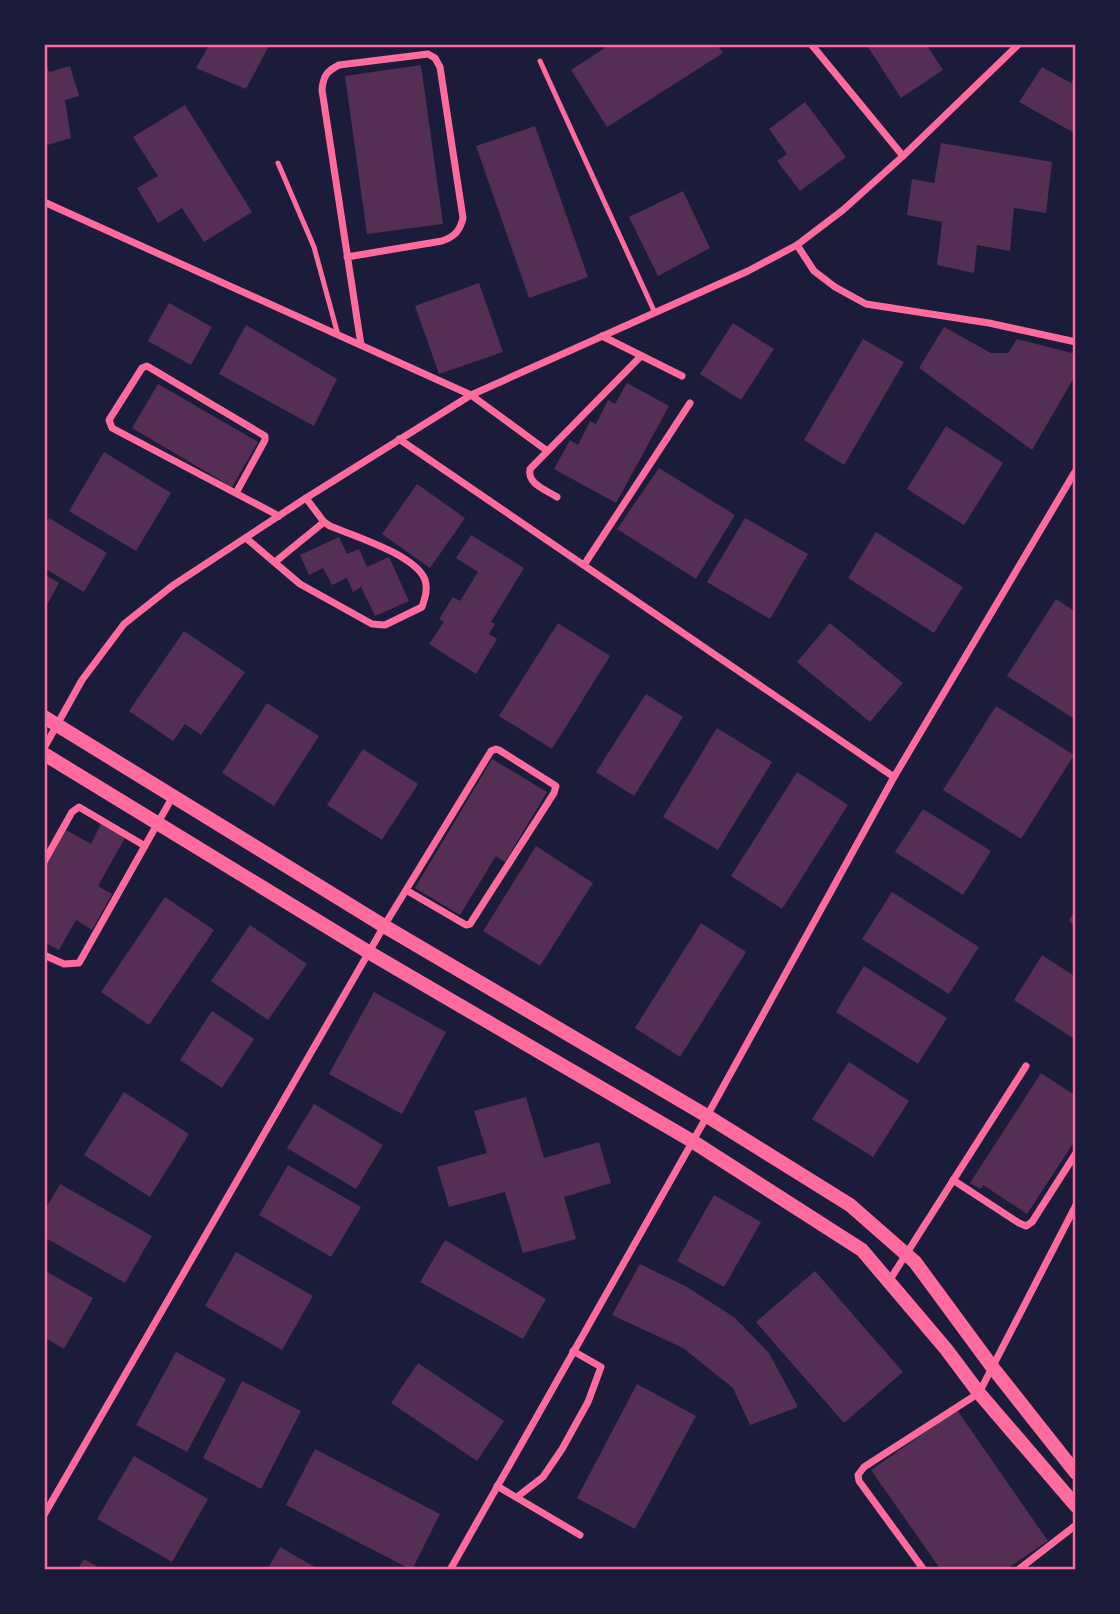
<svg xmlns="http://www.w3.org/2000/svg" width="1120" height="1614" font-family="Barlow,sans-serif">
<rect width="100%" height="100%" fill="#1b1b3a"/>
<!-- building -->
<g fill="#542f53">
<polygon points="210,44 270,44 246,89 196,68"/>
<polygon points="611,44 717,44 723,53 607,127 571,70"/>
<polygon points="866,44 926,44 943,70 901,98"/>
<polygon points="44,57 49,72 70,66 79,96 65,100 71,138 44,146"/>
<polygon points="421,65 443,224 367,234 345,76"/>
<polygon points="1042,67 1071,83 1076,74 1076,134 1019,102"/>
<polygon points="805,102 846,157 800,191 777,161 787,154 769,129"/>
<polygon points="185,105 252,212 204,242 182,208 158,223 137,188 158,176 133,137"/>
<polygon points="535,126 588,277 529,298 476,146"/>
<polygon points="941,143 1052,162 1046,213 1014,208 1010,251 977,245 974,273 937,265 942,222 907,215 912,179 934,183"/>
<polygon points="683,191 710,248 658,276 629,217"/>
<polygon points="479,283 503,352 439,374 415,306"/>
<polygon points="169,303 212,327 191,365 148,341"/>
<polygon points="733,323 774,349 741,400 700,374"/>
<polygon points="246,325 337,379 314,426 219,374"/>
<polygon points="944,327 991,353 1008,353 1017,339 1076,354 1076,374 1032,450 919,368"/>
<polygon points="863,339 904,362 844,465 804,440"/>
<polygon points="627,383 669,406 616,503 554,469 570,440 578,445 590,421 596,424 608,400 615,404"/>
<polygon points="158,384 258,442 232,487 132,428"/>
<polygon points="946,426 1003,463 964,525 907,489"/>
<polygon points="104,452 171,493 136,551 69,511"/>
<polygon points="659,468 735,515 696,579 617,529"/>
<polygon points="417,484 465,518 430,568 382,534"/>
<polygon points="49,518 107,553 84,592 44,568 44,526"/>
<polygon points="745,518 808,554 770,619 707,582"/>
<polygon points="876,532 963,587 934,633 848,578"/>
<polygon points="471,535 524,568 491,622 495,624 489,634 497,639 476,674 429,644 444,622 439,619 453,597 460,601 478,572 456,558"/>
<polygon points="339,537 347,554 359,549 367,567 389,557 409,601 375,616 361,587 353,592 347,578 332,585 323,568 309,575 300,555"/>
<polygon points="44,574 59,583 44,610"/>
<polygon points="1056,599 1076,612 1076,720 1007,676"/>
<polygon points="558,623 610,656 552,749 499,716"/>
<polygon points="830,623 903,683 870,722 797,662"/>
<polygon points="184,631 245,672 201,735 185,724 173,741 129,711"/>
<polygon points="646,694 683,717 634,796 596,772"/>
<polygon points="267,703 319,736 274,806 222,773"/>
<polygon points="996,706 1074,755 1021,839 943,790"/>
<polygon points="717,728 772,762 718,850 663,817"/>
<polygon points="363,749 418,784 382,840 327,805"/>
<polygon points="492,759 547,792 505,862 496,856 460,915 415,888"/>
<polygon points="797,772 848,805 782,909 731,876"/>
<polygon points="923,809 991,851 963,895 895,852"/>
<polygon points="101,824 125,838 98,886 112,894 92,930 76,920 59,950 44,942 44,870 66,830 91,844"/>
<polygon points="536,846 593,883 540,966 483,931"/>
<polygon points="892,892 979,947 949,994 862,939"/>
<polygon points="165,897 214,930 149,1025 101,992"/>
<polygon points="1076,908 1076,929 1069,920"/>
<polygon points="701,923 746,952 680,1057 635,1028"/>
<polygon points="250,925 307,964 268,1020 211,981"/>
<polygon points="1042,955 1076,977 1076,1040 1014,1000"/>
<polygon points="864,966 947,1018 918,1064 836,1012"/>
<polygon points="374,992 446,1032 402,1114 329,1074"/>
<polygon points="212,1011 254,1039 222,1088 180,1060"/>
<polygon points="849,1062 909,1101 873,1157 812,1119"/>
<polygon points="1041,1073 1076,1096 1076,1139 1027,1214 983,1185 981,1189 970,1183"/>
<polygon points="124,1092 189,1134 150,1197 84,1155"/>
<polygon points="526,1097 544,1158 599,1142 611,1183 564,1197 576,1239 523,1253 505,1192 449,1207 437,1167 487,1153 474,1111"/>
<polygon points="314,1104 383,1145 356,1189 287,1148"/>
<polygon points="288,1165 361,1207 331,1257 259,1215"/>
<polygon points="60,1184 152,1236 125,1283 44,1237 44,1212"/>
<polygon points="714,1195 761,1222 724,1287 677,1261"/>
<polygon points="445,1240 546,1299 523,1339 420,1282"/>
<polygon points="236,1252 313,1296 282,1350 205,1306"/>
<polygon points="640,1264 687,1287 734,1317 769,1353 798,1407 750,1425 733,1388 683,1348 612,1315"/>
<polygon points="44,1270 93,1298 64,1349 44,1337"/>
<polygon points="815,1271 903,1372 844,1423 756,1322"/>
<polygon points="176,1352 226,1379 187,1452 136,1425"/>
<polygon points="418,1363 504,1421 477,1461 391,1403"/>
<polygon points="242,1381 301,1411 261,1489 203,1458"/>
<polygon points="637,1384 696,1416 635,1529 577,1498"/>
<polygon points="957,1410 1048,1541 1005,1570 941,1570 871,1470"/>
<polygon points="315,1449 440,1514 412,1570 286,1505"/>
<polygon points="134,1456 208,1499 172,1562 97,1519"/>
<polygon points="280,1547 320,1570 267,1570"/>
<polygon points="84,1559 103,1570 77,1570"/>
</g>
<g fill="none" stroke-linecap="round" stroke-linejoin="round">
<!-- service -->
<g stroke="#ff6b9d" stroke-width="5">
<polyline points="540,61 655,313"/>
<polyline points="278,163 314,247 338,335"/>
</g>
<!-- minor -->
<g stroke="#ff6b9d" stroke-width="7">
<polyline points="811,44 903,156"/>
<polyline points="44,202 471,395 546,450"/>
<polyline points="797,245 814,271 835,287 866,304 989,323 1076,342"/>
<path d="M 347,257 L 442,241 C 454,237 460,231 463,218 L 440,67 L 435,58 L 428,54 L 339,65 C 327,71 323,76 322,90 L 361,345"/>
<polyline points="602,336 682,376"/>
<polyline points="399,439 894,777"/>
<polyline points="236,493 265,440 265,436 147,366 142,368 109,420 112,428 279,516"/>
<path d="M 557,497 C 546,490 527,484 530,469 L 641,356"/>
<path d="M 246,538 L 300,584 L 372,624 L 385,625 L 422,607 C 425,598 428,589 425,580 C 416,555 354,536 330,526 L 324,522 L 306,498"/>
<polyline points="275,562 324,522"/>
<polyline points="584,565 690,403"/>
<polyline points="44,748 82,680 124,624 172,586 306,498 471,395 748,271 797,245 843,210 903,156 1019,44"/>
<polyline points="44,862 72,812 79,807 145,846"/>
<polyline points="44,955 64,964 79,963 173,796"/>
<polyline points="953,1180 1019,1223 1026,1226 1032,1222 1076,1153"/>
<polyline points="889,1281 1026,1066"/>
<polyline points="497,1486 580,1535"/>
<polyline points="517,1497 543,1477 562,1449 588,1402 601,1367 573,1351"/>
<polyline points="44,1515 384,926 491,751 496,749 499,750 556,786 554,793 470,924 466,925 406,890"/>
<polyline points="450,1570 707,1116 894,777 1076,470"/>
<polyline points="924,1570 859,1481 858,1475 864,1467 979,1393 1076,1205"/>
<polyline points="1018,1570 1076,1525"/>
</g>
<!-- secondary -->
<g stroke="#ff6b9d" stroke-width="14">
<polyline points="44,717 384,926 707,1116 850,1205 915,1262 993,1368 1076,1473"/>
<polyline points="44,754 370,953 692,1141 862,1250 946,1349 979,1393 1076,1506"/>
</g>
</g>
<!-- border -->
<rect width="1120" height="1614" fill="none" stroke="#1b1b3a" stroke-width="91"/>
<rect x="46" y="46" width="1028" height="1522" fill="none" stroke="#ff6b9d" stroke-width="2.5"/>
</svg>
